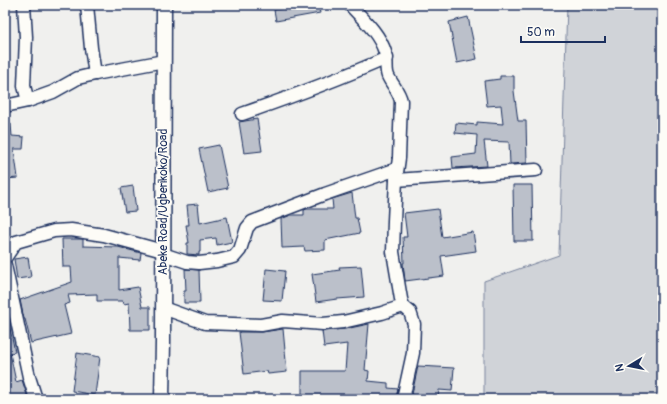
<svg xmlns="http://www.w3.org/2000/svg" width="667" height="404" font-family="Pangolin,sans-serif">
<rect width="100%" height="100%" fill="#f0f0ee"/>
<filter id="ink" filterUnits="userSpaceOnUse"><feTurbulence type="fractalNoise" baseFrequency=".025" numOctaves="2"/><feDisplacementMap in="SourceGraphic" scale="8" xChannelSelector="R" yChannelSelector="G"/><feConvolveMatrix kernelMatrix="1 2 1 2 8 2 1 2 1" color-interpolation-filters="sRGB"/></filter>
<g filter="url(#ink)">
<!-- green -->
<polygon fill="#d0d3d8" stroke="#76819b" points="567,5 662,5 662,399 484,399 484,281 559,255"/>
<!-- building -->
<g fill="#bbc0ca" stroke="#1b2f5e">
<polygon points="301,5 318,5 320,13 276,21 274,10"/>
<polygon points="468,17 477,59 457,63 449,22"/>
<polygon points="500,76 514,76 514,91 518,121 526,121 527,163 510,164 509,142 484,141 487,166 453,168 452,157 476,154 477,135 455,133 456,123 477,125 477,122 503,124 501,105 487,106 484,81 500,79"/>
<polygon points="257,119 262,151 244,153 239,122"/>
<polygon points="11,124 12,136 24,137 23,149 14,149 18,178 5,179 5,125"/>
<polygon points="219,145 228,188 208,192 199,149"/>
<polygon points="513,185 532,185 533,241 514,241"/>
<polygon points="133,186 136,211 125,212 121,188"/>
<polygon points="352,193 355,218 357,218 360,233 325,240 325,250 305,251 304,247 282,248 281,219 291,215 304,215 304,210 307,209 333,209 332,199"/>
<polygon points="198,204 200,223 227,217 232,242 217,245 216,238 200,240 200,252 199,252 199,255 187,254 187,243 189,243 186,225 189,225 187,205"/>
<polygon points="438,209 442,237 473,232 476,251 441,256 444,276 405,281 403,263 404,263 403,237 407,237 404,213"/>
<polygon points="62,239 83,239 83,246 118,247 141,253 140,260 119,258 119,290 138,287 142,307 150,307 150,330 130,330 129,303 124,304 123,301 97,301 97,294 68,295 70,303 64,305 71,334 31,343 25,319 24,319 20,300 72,282 71,267 63,267"/>
<polygon points="28,257 31,277 17,279 14,259"/>
<polygon points="361,266 364,297 337,299 316,302 312,274 340,270 339,267"/>
<polygon points="185,269 199,270 200,303 184,303 184,291 186,291"/>
<polygon points="266,269 285,271 282,301 263,300"/>
<polygon points="5,324 9,324 15,352 10,353 16,382 22,380 28,398 22,399 5,399"/>
<polygon points="369,324 365,370 369,371 368,381 388,383 388,388 398,389 396,399 302,399 302,371 345,371 347,344 324,347 322,331 345,329"/>
<polygon points="283,329 287,372 268,374 267,371 244,374 239,332 262,332"/>
<polygon points="77,353 100,357 95,395 72,391"/>
<polygon points="418,366 454,368 452,391 439,390 438,399 411,399"/>
</g>
<g fill="none" stroke-linecap="round" stroke-linejoin="round">
<!-- minor casing -->
<g stroke="#1b2f5e" stroke-width="15">
<g id="minor">
<polyline points="24,5 26,37 24,86 28,101"/>
<polyline points="87,5 91,48 95,74"/>
<polyline points="5,106 28,101 53,92 78,78 95,74 164,61"/>
<path d="M 242,114 C 291,97 339,79 387,58"/>
<polyline points="396,180 536,170"/>
<polyline points="163,254 187,262 199,263 217,261 234,257 240,250 247,228 252,222 325,194 397,169"/>
<polyline points="5,258 16,242 54,231 71,230 104,235 163,251"/>
<polyline points="5,265 29,377 36,399"/>
<polyline points="403,306 410,312 414,324 413,353 403,399"/>
<path d="M 163,308 L 205,323 L 261,325 L 283,321 L 323,324 L 343,322 L 382,313 L 403,306 L 401,299 L 393,252 L 394,221 L 396,180 L 399,158 L 401,101 C 399,91 392,85 388,76 C 385,69 388,60 385,52 C 379,33 363,19 350,5"/>
</g>
</g>
<!-- tertiary casing -->
<g stroke="#1b2f5e" stroke-width="17">
<polyline id="tertiary" points="162,399 163,342 164,5"/>
</g>
<!-- minor -->
<use href="#minor" stroke="#fdfcf7" stroke-width="12"/>
<!-- tertiary -->
<use href="#tertiary" stroke="#fdfcf7" stroke-width="14"/>
</g>
</g>
<g text-anchor="middle" dominant-baseline="central" stroke-width="3.5" stroke-linejoin="round" paint-order="stroke">
<!-- street labels -->
<g font-size="12" fill="#1b2f5e" stroke="#fdfcf7">
<text transform="translate(163 202) rotate(-90)">Abeke Road/Ugberikoko/Road</text>
</g>
</g>
<!-- margin -->
<rect width="667" height="404" fill="none" stroke="#fdfcf7" stroke-width="20"/>
<rect x="10" y="10" width="647" height="384" fill="none" stroke="#1b2f5e" stroke-width="1.5" filter="url(#ink)"/>
<!-- north arrow -->
<g transform="translate(629 366) rotate(260)" stroke="#fdfcf7" stroke-width="3" paint-order="stroke">
<path d="M0-3L7 15L0 10L-7 15Z" fill="#1b2f5e"/>
<text y="-6" font-size="11" font-weight="bold" text-anchor="middle" fill="#1b2f5e">N</text>
</g>
<!-- scale -->
<path d="M521 36v6h84v-6" fill="none" stroke="#1b2f5e" stroke-width="2"/>
<text x="527" y="36" font-size="12" fill="#1b2f5e" stroke="#fdfcf7" stroke-width="3" paint-order="stroke">50 m</text>
</svg>
